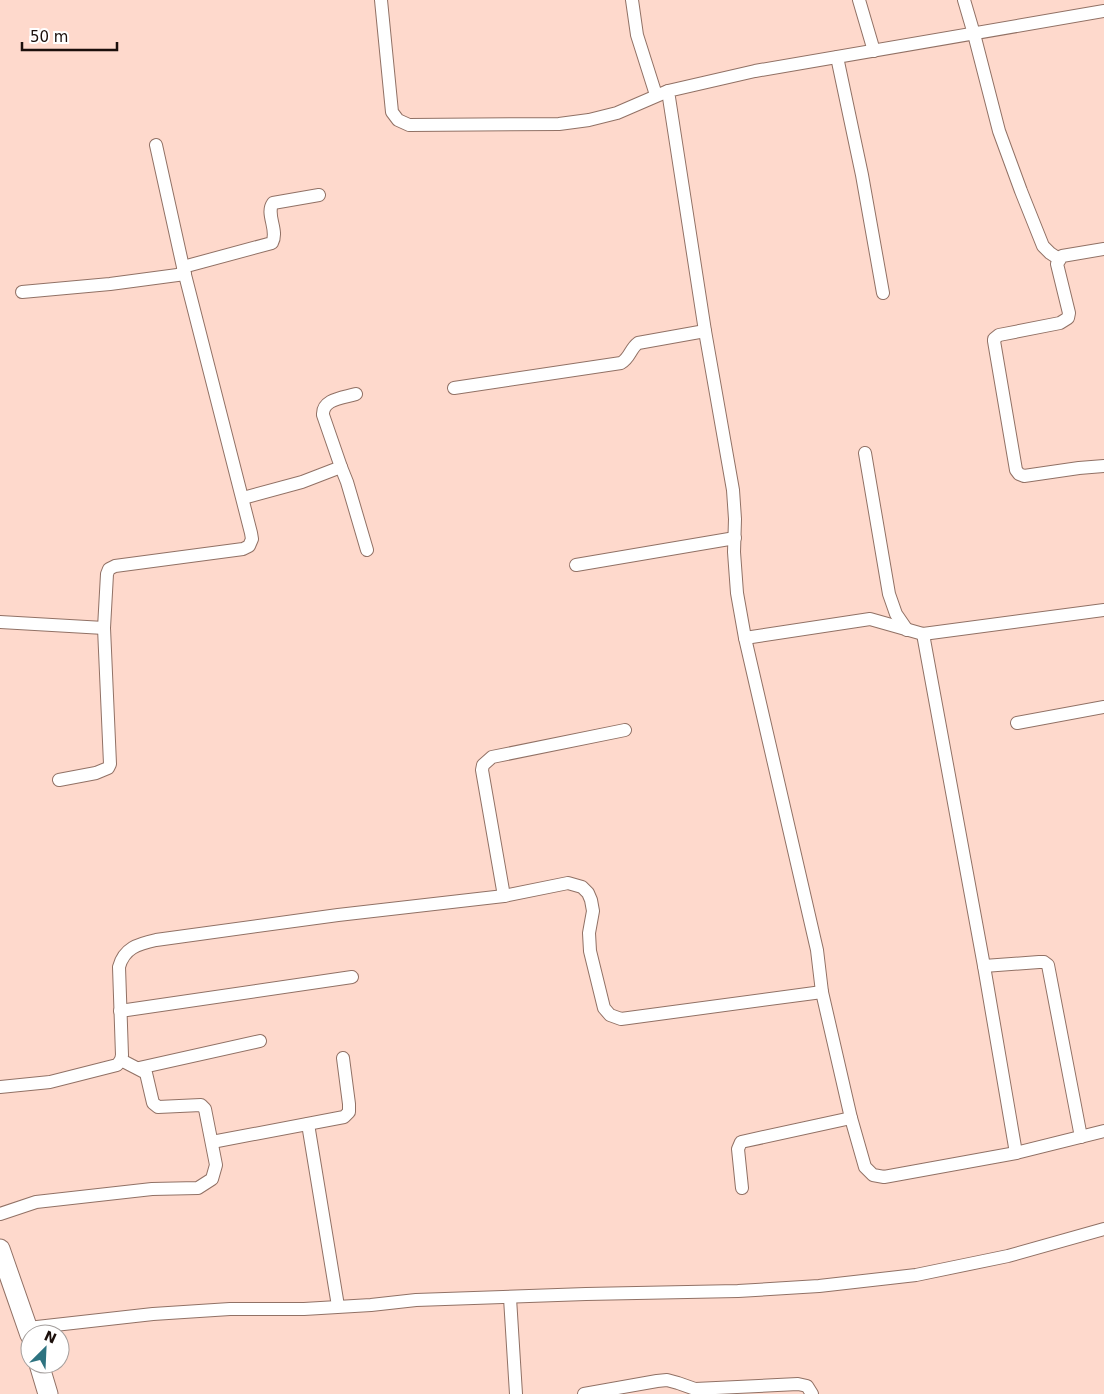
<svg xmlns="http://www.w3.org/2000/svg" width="1104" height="1394" font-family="'DejaVu Sans',sans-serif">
<rect width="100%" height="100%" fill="#fed9cc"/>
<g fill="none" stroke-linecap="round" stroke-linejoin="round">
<!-- street casing -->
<g stroke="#917165" stroke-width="14">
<g id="street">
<polyline points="381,0 392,112 398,120 409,125 559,124 589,120 617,113 668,91"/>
<polyline points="632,0 637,35 656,95"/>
<polyline points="859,0 874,51"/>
<polyline points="964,0 974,34 999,131 1021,191 1043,246 1050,253 1059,259"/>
<polyline points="1104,11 755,71 668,91 705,331 733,490 735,519 734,552 737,593 745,638 817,950 822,992 851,1118 865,1167 873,1175 884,1177 1016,1153 1104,1131"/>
<polyline points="837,57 862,175 883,293"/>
<polyline points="1104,249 1062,256 1057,264 1069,313 1068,318 1060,323 999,335 994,339 994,341 1016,470 1019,474 1024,476 1079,468 1104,466"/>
<path d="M 183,267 L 272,243 C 279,230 265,214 273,203 L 319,195"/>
<polyline points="22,292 110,284 185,274"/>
<path d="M 454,388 L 621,363 C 630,358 630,349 638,343 L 705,331"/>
<polyline points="865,453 889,594 896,614 907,630"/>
<polyline points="341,467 347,482 367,550"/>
<path d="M 243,498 L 302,482 L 341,467 L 323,415 C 322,399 343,398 356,394"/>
<polyline points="576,565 735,538"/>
<polyline points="0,622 104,628"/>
<polyline points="923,634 984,966 1016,1153"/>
<polyline points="745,638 870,619 923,634 1104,610"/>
<polyline points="1017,723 1104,707"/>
<polyline points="59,780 96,773 108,768 110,764 104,628 107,574 109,569 115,566 243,549 249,546 252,539 251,533 183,267 156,145"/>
<polyline points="504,896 482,770 483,765 492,757 625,730"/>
<polyline points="984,966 1039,962 1044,962 1048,965 1081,1137"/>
<polyline points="120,1011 352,977"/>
<polyline points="139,1068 260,1041"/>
<path d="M 0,1087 L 50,1082 L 117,1065 L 121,1060 L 122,1055 L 119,967 C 124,948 138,944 156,940 L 338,915 L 504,896 L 568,883 L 582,887 L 588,893 L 591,900 L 593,911 L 589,933 L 590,951 L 604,1008 L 610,1015 L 621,1019 L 822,992"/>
<polyline points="308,1124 338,1306"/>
<polyline points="212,1142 344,1117 349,1112 349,1104 343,1058"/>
<polyline points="742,1188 738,1149 741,1142 851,1118"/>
<polyline points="0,1214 36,1202 152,1189 198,1188 212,1179 216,1165 205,1109 201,1105 158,1107 153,1103 146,1073 121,1060"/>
<polyline points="510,1298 516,1394"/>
<polyline points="28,1328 153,1314 230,1309 304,1309 371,1305 416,1300 586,1294 738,1291 819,1286 916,1275 1008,1256 1104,1229"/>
<polyline points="584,1394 657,1381 667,1380 678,1383 695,1389 798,1384 807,1386 812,1394"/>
</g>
</g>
<!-- secondary casing -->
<g stroke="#917165" stroke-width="21">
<g id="secondary">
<polyline points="0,1249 30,1335"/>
<polyline points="39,1364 48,1394"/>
</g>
</g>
<!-- street -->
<use href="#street" stroke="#fff" stroke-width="12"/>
<!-- secondary -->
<use href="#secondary" stroke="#fff" stroke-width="19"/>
</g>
<!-- north arrow -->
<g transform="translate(45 1349) rotate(24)"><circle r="24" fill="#ffffff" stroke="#a49f9d"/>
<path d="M0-4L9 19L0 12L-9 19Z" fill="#2d7380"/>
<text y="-8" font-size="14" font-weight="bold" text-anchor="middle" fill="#1b0f0b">N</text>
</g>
<!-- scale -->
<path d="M22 42v8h95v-8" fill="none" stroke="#1b0f0b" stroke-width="2.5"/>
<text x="30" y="42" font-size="15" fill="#1b0f0b" stroke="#ffffff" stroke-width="4" paint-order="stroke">50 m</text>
</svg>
